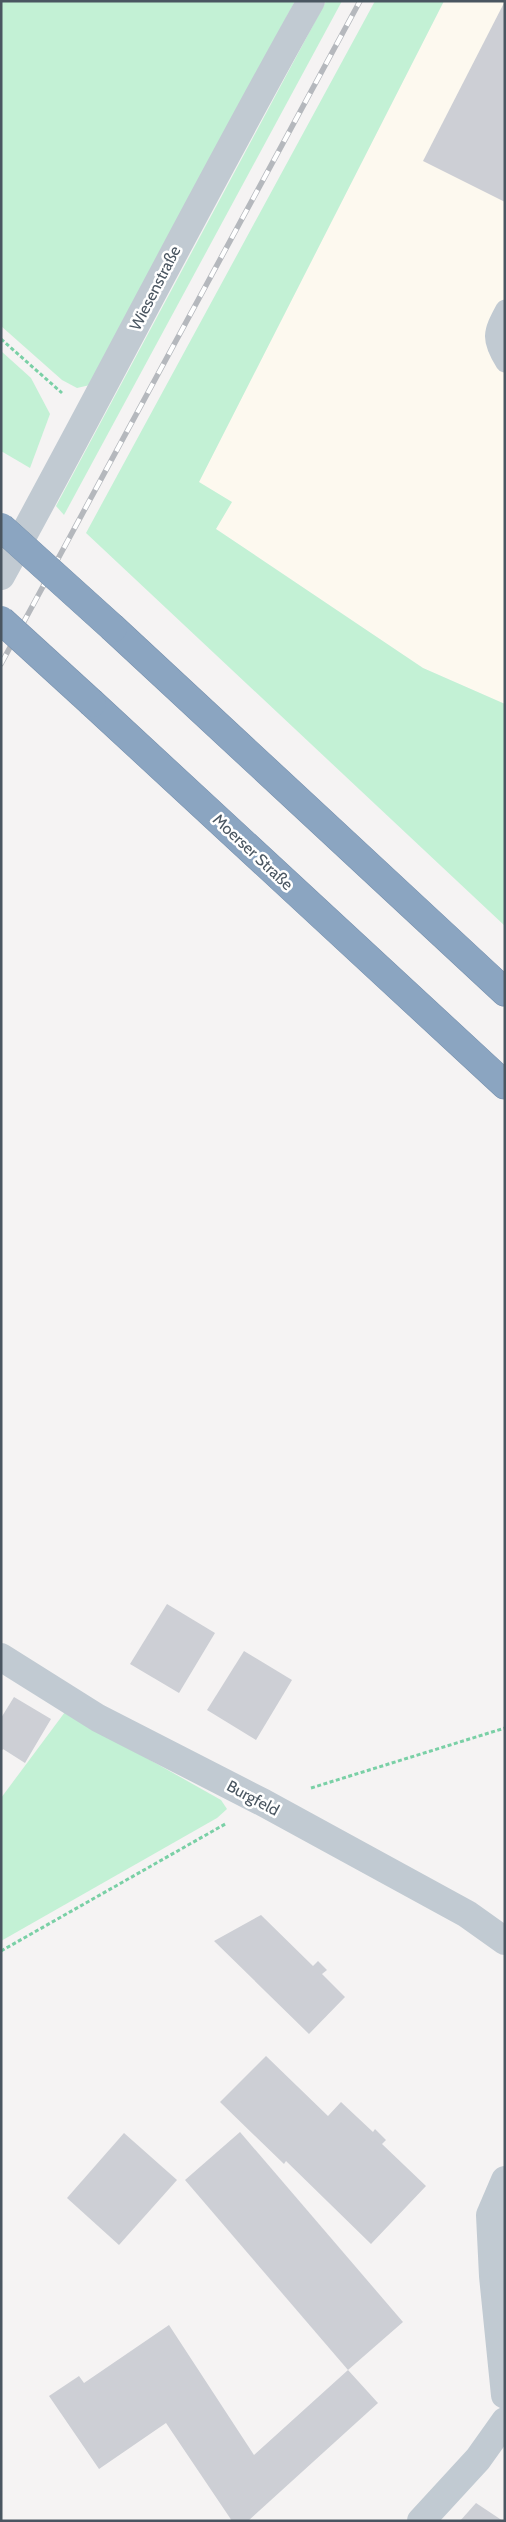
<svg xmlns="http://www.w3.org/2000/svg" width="506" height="2522" font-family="Cabin,sans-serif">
<rect width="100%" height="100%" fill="#f5f3f3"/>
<!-- commercial -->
<polygon fill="#fdf9ef" points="444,1 505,1 505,704 423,668 216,529 231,502 199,482"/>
<!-- green -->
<g fill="#c3f1d5">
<polygon points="1,1 295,1 90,385 77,388 62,380 1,326"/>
<polygon points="326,1 342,1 64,515 56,506"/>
<polygon points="375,1 444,1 199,482 232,502 216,529 423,668 505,704 505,926 86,533"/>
<polygon points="1,351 31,378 50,414 30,468 1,451"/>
<polygon points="65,1712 221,1800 227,1809 217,1818 1,1941 1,1798"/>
</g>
<!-- building -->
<g fill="#cdcfd5">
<polygon points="505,1 505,202 423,161"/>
<polygon points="167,1604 215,1633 179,1693 130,1664"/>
<polygon points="244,1651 292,1680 256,1740 207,1710"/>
<polygon points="14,1697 51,1719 25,1763 3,1749 1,1752 1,1718"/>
<polygon points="261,1915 313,1966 318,1961 327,1970 322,1974 345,1997 309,2034 214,1941"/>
<polygon points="266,2056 328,2116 341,2102 373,2132 375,2129 386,2140 382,2144 426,2186 371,2244 286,2161 284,2164 220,2102"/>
<polygon points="240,2132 403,2322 348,2370 185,2180"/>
<polygon points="124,2133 177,2180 119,2245 67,2198"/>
<polygon points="169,2325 254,2455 348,2370 378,2403 248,2521 232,2521 166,2423 99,2469 49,2396 79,2376 84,2383"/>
<polygon points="476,2503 503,2521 460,2521"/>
</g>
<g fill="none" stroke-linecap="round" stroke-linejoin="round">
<!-- highway casing -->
<g stroke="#7690ad" stroke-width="29">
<g id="highway">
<polyline points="113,628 505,992"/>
<polyline points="92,703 505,1085"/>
</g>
</g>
<!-- path -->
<g stroke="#7ad0a6" stroke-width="3" stroke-dasharray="4 2.5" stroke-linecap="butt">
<polyline points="1,339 62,393"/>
<polyline points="311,1788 505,1728"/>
<polyline points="1,1951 227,1823"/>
</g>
<!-- lane -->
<path stroke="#c1cad2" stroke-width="19" d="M 505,309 C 492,333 490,339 505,363"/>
<!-- street -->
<g stroke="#c1cad2" stroke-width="28">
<path d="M 1,576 C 106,385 204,191 311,1"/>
<polyline points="1,1657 98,1718 264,1803 467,1914 505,1941"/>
<polyline points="505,2180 490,2215 493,2276 505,2395"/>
<polyline points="421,2521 478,2459 505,2421"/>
</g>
<!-- highway -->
<use href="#highway" stroke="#8ba5c1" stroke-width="28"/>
<!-- rail casing -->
<g stroke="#b5b8bd" stroke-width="5.5">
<polyline id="rail" points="1,664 360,1"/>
</g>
<!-- rail -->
<use href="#rail" stroke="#fff" stroke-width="4" stroke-dasharray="11" stroke-linecap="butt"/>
<!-- highway-bridge casing -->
<g stroke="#7690ad" stroke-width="29" stroke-linecap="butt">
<g id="highway-bridge">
<polyline points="1,527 113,628"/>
<polyline points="1,620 92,703"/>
</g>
</g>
<!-- highway-bridge -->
<use href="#highway-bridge" stroke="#8ba5c1" stroke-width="28"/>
</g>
<g text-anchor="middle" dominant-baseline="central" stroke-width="5" stroke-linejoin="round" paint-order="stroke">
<!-- street labels -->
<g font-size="16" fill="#4a5661" stroke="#fff">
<text transform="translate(155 288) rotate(-63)">Wiesenstraße</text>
<text transform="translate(253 852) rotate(43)">Moerser Straße</text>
<text transform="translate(253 1798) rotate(28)">Burgfeld</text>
</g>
</g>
<!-- border -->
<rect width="506" height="2522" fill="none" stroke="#4a5661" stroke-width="5"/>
</svg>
